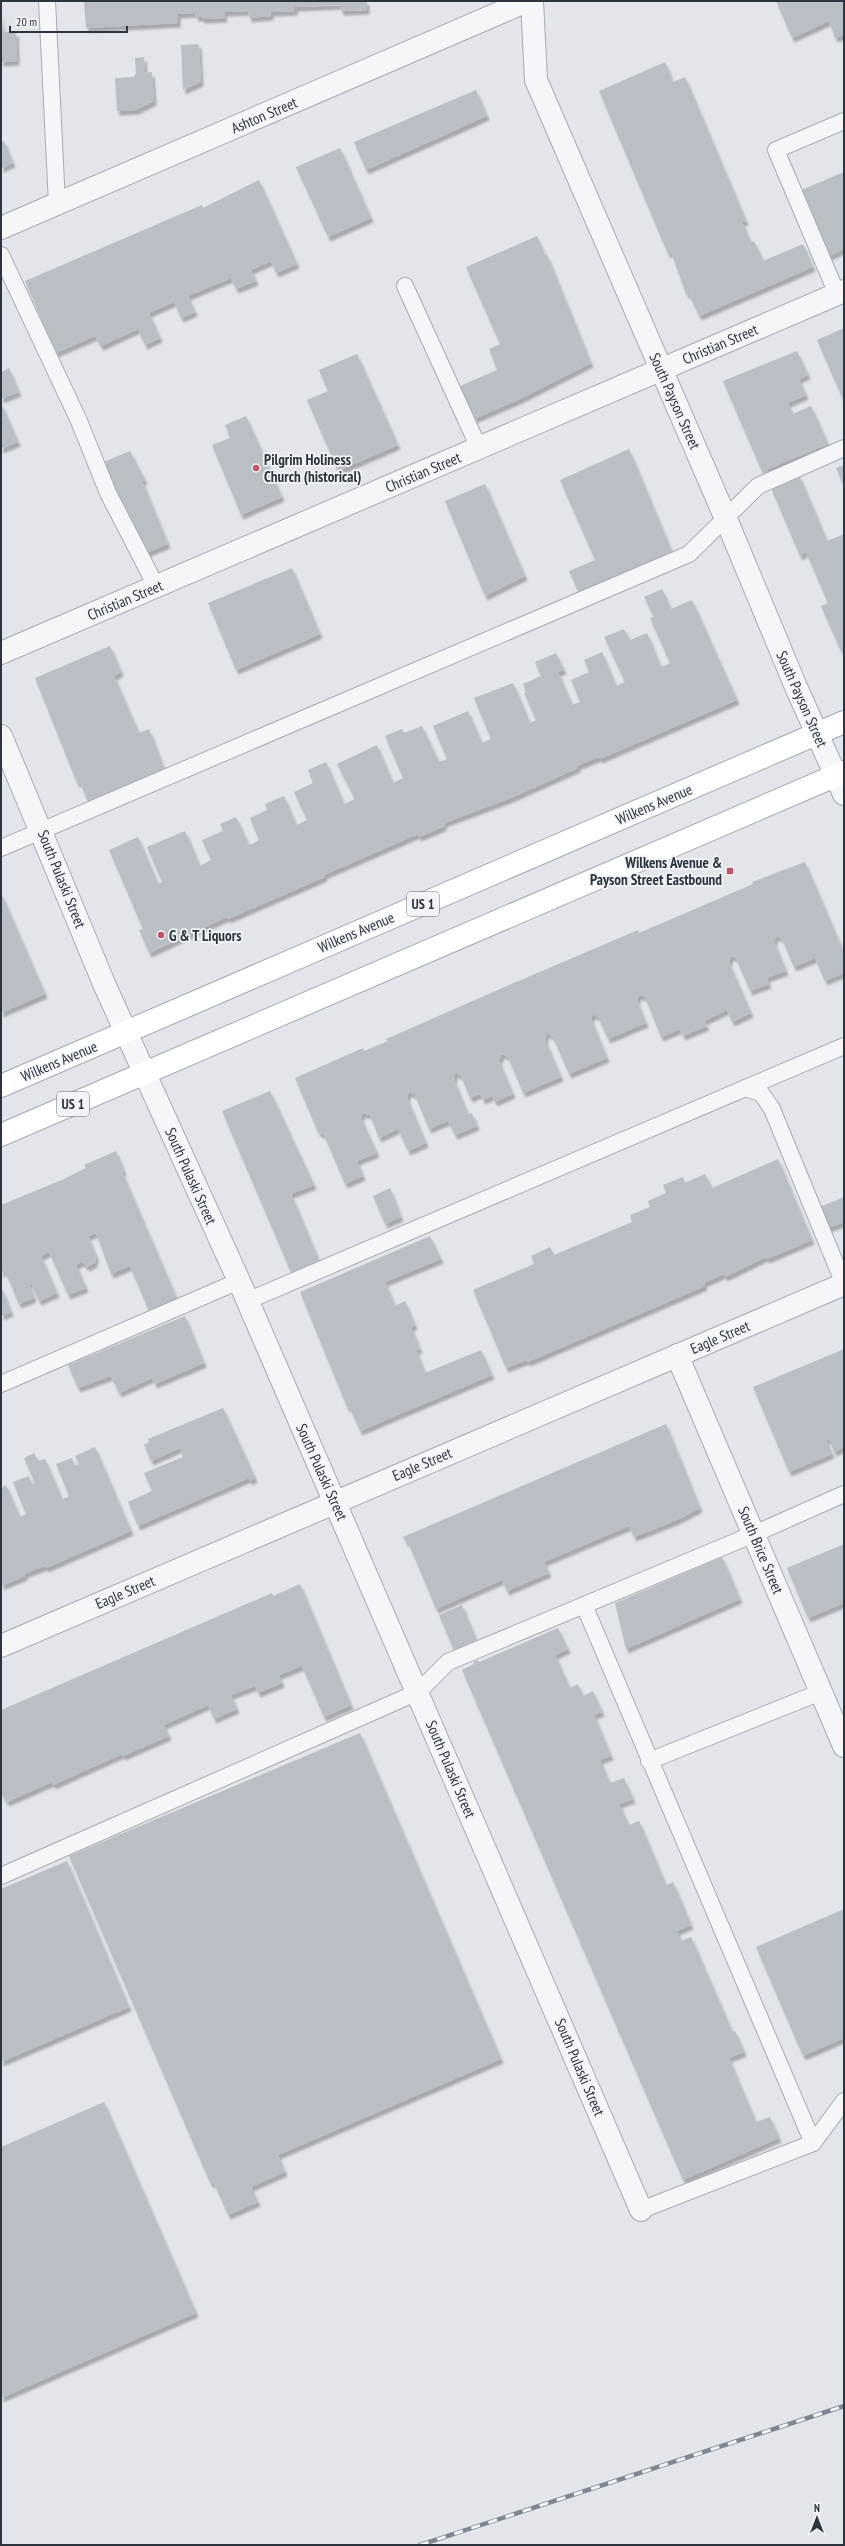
<svg xmlns="http://www.w3.org/2000/svg" width="845" height="2546" font-family="'PT Sans Narrow',sans-serif">
<defs>
<filter id="shadow"><feDropShadow dx="2.5" dy="4.5" stdDeviation="1" flood-color="#0004"/></filter>
</defs>
<rect width="100%" height="100%" fill="#e2e5e9"/>
<!-- building -->
<g fill="#babfc5" filter="url(#shadow)">
<polygon points="84,1 367,1 367,10 341,11 340,5 295,7 295,11 271,12 271,16 249,18 248,11 224,12 225,18 202,19 202,17 196,17 195,13 178,14 178,23 86,28"/>
<polygon points="776,1 844,1 844,35 835,38 829,21 792,38"/>
<polygon points="1,9 3,32 16,32 17,61 1,62"/>
<polygon points="199,44 201,82 183,90 181,45"/>
<polygon points="144,57 145,73 152,72 154,101 136,110 117,111 115,78 134,77 136,73 135,58"/>
<polygon points="665,62 673,82 685,77 746,221 742,222 751,242 754,241 763,261 803,244 813,267 699,316 689,294 686,294 671,252 668,254 599,91"/>
<polygon points="476,90 487,116 366,170 354,142"/>
<polygon points="4,141 13,163 1,168 1,142"/>
<polygon points="340,148 371,218 328,237 296,167"/>
<polygon points="844,172 844,249 827,257 799,191"/>
<polygon points="259,180 297,264 276,273 271,261 251,270 256,281 236,289 231,278 188,296 195,312 181,318 174,302 149,313 160,338 145,345 138,329 101,346 95,336 56,353 25,281 202,205 203,208"/>
<polygon points="537,236 545,255 547,255 591,363 518,400 474,419 460,386 497,370 489,349 500,344 466,267"/>
<polygon points="844,328 844,402 817,340"/>
<polygon points="797,351 808,375 799,379 806,395 788,403 793,414 811,406 828,444 768,469 768,471 763,474 723,381"/>
<polygon points="357,354 398,445 338,471 307,400 328,391 319,370"/>
<polygon points="9,368 19,392 1,399 1,372"/>
<polygon points="1,403 18,442 1,449"/>
<polygon points="246,416 282,497 241,515 212,445 230,438 225,425"/>
<polygon points="629,449 672,552 579,593 569,571 595,560 560,480"/>
<polygon points="130,451 145,480 142,481 168,544 144,554 104,462"/>
<polygon points="844,465 844,487 836,468"/>
<polygon points="799,475 827,541 844,534 844,650 841,651 821,606 828,603 806,552 800,556 771,488"/>
<polygon points="485,484 525,576 485,596 445,501"/>
<polygon points="292,568 320,634 236,670 208,603"/>
<polygon points="662,589 671,609 692,600 737,700 600,759 599,757 577,766 578,768 511,798 444,823 445,826 419,837 418,834 324,875 325,877 228,919 227,917 149,953 139,930 143,929 109,850 138,837 158,884 162,882 147,847 185,831 200,866 211,860 202,840 223,831 220,824 236,817 249,845 254,843 259,840 250,818 267,810 265,804 284,796 296,825 307,820 294,792 313,783 308,770 326,762 344,804 355,799 337,764 377,745 393,783 403,778 385,736 402,729 404,733 422,726 439,762 447,759 433,726 468,711 482,743 491,739 474,698 513,683 530,723 536,720 524,693 526,692 523,684 541,676 535,662 556,653 564,670 558,672 572,705 580,702 571,680 589,672 584,660 602,652 616,686 625,682 604,637 624,629 630,640 647,633 661,667 666,665 670,663 650,618 654,617 644,597"/>
<polygon points="110,646 121,672 114,676 130,713 139,733 149,729 165,772 154,776 153,774 88,802 80,782 77,783 35,678"/>
<polygon points="805,862 844,953 844,973 825,981 815,958 794,967 782,939 776,936 774,942 786,971 767,978 769,984 750,991 736,958 731,956 729,963 751,1013 732,1022 727,1010 704,1021 707,1026 683,1036 680,1029 661,1037 645,997 639,995 637,1001 646,1023 608,1039 598,1017 593,1014 591,1019 607,1058 569,1074 553,1037 547,1033 545,1040 561,1077 523,1093 508,1057 502,1054 499,1061 513,1094 495,1102 492,1096 483,1100 480,1094 470,1098 461,1076 455,1073 454,1080 468,1114 472,1113 477,1126 455,1135 448,1121 429,1129 415,1095 409,1092 407,1098 426,1143 408,1151 398,1129 379,1138 370,1115 363,1113 361,1118 377,1153 357,1161 363,1176 345,1184 324,1135 318,1132 295,1078 363,1048 364,1051 388,1041 386,1039 500,989 638,930 639,933 753,884 752,882"/>
<polygon points="1,893 45,994 1,1013"/>
<polygon points="270,1091 314,1185 291,1194 321,1265 293,1277 222,1111"/>
<polygon points="116,1151 124,1171 122,1172 177,1299 149,1311 130,1266 111,1274 96,1233 88,1236 96,1256 95,1263 87,1267 82,1262 76,1265 86,1288 68,1295 49,1252 41,1256 57,1293 39,1301 31,1283 29,1284 34,1298 19,1304 5,1271 1,1273 1,1205 64,1179 86,1168 84,1165"/>
<polygon points="778,1159 812,1240 767,1259 766,1257 725,1277 724,1274 704,1283 705,1286 528,1362 527,1360 506,1368 473,1290 534,1264 531,1256 550,1247 554,1255 632,1222 630,1215 650,1207 648,1201 666,1193 663,1185 683,1177 685,1183 705,1174 712,1188"/>
<polygon points="390,1188 401,1217 385,1224 373,1196"/>
<polygon points="844,1197 844,1222 826,1229 817,1208"/>
<polygon points="430,1236 441,1259 385,1282 395,1306 405,1301 415,1325 411,1327 420,1349 416,1350 425,1373 481,1350 492,1375 360,1431 350,1408 347,1407 300,1292"/>
<polygon points="1,1286 11,1312 1,1316"/>
<polygon points="185,1316 204,1363 155,1384 152,1378 119,1393 111,1376 78,1388 68,1365"/>
<polygon points="844,1349 844,1447 834,1452 829,1439 826,1440 832,1454 789,1472 753,1387"/>
<polygon points="223,1408 255,1478 250,1481 249,1478 138,1526 128,1502 152,1491 144,1473 183,1457 180,1448 151,1461 144,1445 149,1442 148,1439"/>
<polygon points="666,1424 700,1508 677,1520 634,1537 629,1526 544,1562 549,1573 507,1591 502,1580 436,1609 408,1542 406,1542 403,1537"/>
<polygon points="95,1447 131,1531 46,1568 45,1566 24,1574 25,1576 1,1586 1,1488 6,1485 20,1517 26,1514 13,1482 29,1476 32,1485 35,1483 24,1458 34,1453 38,1461 45,1459 62,1499 66,1498 69,1496 56,1464 72,1458 75,1466 79,1464 75,1456"/>
<polygon points="844,1544 844,1603 808,1618 787,1568"/>
<polygon points="722,1557 740,1599 626,1649 615,1603"/>
<polygon points="300,1584 351,1705 324,1717 302,1666 279,1675 282,1683 258,1693 255,1686 231,1695 237,1709 214,1719 208,1705 164,1725 169,1736 123,1756 122,1754 53,1785 52,1782 7,1802 1,1794 1,1710 272,1593 273,1596"/>
<polygon points="462,1605 478,1644 455,1653 439,1615"/>
<polygon points="558,1628 568,1649 555,1655 570,1688 578,1684 583,1696 593,1691 602,1712 594,1715 611,1756 600,1760 610,1783 624,1778 633,1799 619,1804 621,1808 629,1825 639,1821 666,1885 673,1882 691,1925 677,1931 681,1941 691,1937 732,2031 735,2031 744,2052 729,2058 738,2080 756,2122 770,2117 779,2138 683,2180 462,1670 474,1664 473,1662 478,1660 479,1662"/>
<polygon points="360,1733 501,2059 278,2155 285,2172 251,2187 258,2202 228,2215 214,2183 211,2184 209,2180 69,1856"/>
<polygon points="67,1861 129,2007 1,2062 1,1889"/>
<polygon points="844,1909 844,2038 803,2056 756,1947"/>
<polygon points="104,2102 196,2313 1,2398 1,2147"/>
</g>
<g fill="none" stroke-linecap="round" stroke-linejoin="round">
<!-- lane casing -->
<g stroke="#a8acb3" stroke-width="18">
<g id="lane">
<polyline points="47,1 57,204"/>
<polyline points="1,255 79,421 108,493 156,586"/>
<polyline points="405,286 479,448"/>
<polyline points="837,294 776,150 844,121"/>
<polyline points="1,848 689,554 758,486 844,448"/>
<polyline points="745,1088 761,1093 772,1109 844,1284"/>
<polyline points="247,1301 844,1046"/>
<polyline points="1,1384 239,1281"/>
<polyline points="584,1605 813,2143"/>
<polyline points="649,1761 821,1692"/>
<polyline points="1,1876 418,1692 448,1662 754,1534 844,1494"/>
<polyline points="641,2210 813,2143 844,2101"/>
</g>
</g>
<!-- street casing -->
<g stroke="#a8acb3" stroke-width="24">
<g id="street">
<polyline points="532,1 536,80 726,519 796,687 844,794"/>
<polyline points="1,228 527,1"/>
<polyline points="1,653 844,291"/>
<polyline points="1,736 105,986 239,1281 641,2210"/>
<polyline points="677,1355 844,1746"/>
<polyline points="1,1646 844,1284"/>
</g>
</g>
<!-- primary casing -->
<g stroke="#a3aab3" stroke-width="24">
<g id="primary">
<polyline points="1,1086 844,722"/>
<polyline points="1,1135 844,772"/>
</g>
</g>
<!-- lane -->
<use href="#lane" stroke="#f5f6f8" stroke-width="16"/>
<!-- street -->
<use href="#street" stroke="#f5f6f8" stroke-width="22"/>
<!-- primary -->
<use href="#primary" stroke="#fff" stroke-width="22"/>
<!-- rail casing -->
<g stroke="#7e8691" stroke-width="4.5">
<polyline id="rail" points="420,2545 844,2406"/>
</g>
<!-- rail -->
<use href="#rail" stroke="#f2f4f7" stroke-width="3" stroke-dasharray="9" stroke-linecap="butt"/>
</g>
<!-- markers -->
<g fill="#bf566a" stroke="#f2f4f7" stroke-width="1.5">
<circle cx="256" cy="468" r="4"/>
<rect x="726" y="867" width="8" height="8" rx="2"/>
<circle cx="161" cy="935" r="4"/>
</g>
<g text-anchor="middle" dominant-baseline="central" stroke-width="3.5" stroke-linejoin="round" paint-order="stroke">
<!-- shield labels -->
<g fill="#f2f4f7" stroke="#676e76" stroke-width="1">
<rect x="407" y="892" width="32" height="24" rx="3"/>
<rect x="57" y="1092" width="32" height="24" rx="3"/>
</g>
<g font-size="14" font-weight="bold" fill="#2c343f">
<text x="423" y="904">US 1</text>
<text x="73" y="1104">US 1</text>
</g>
<!-- street labels -->
<g font-size="15" fill="#2c343f" stroke="#f2f4f7">
<text transform="translate(264 115) rotate(-23)">Ashton Street</text>
<text transform="translate(720 344) rotate(-23)">Christian Street</text>
<text transform="translate(675 401) rotate(66)">South Payson Street</text>
<text transform="translate(423 472) rotate(-23)">Christian Street</text>
<text transform="translate(125 600) rotate(-23)">Christian Street</text>
<text transform="translate(802 699) rotate(66)">South Payson Street</text>
<text transform="translate(654 804) rotate(-23)">Wilkens Avenue</text>
<text transform="translate(62 879) rotate(68)">South Pulaski Street</text>
<text transform="translate(356 932) rotate(-23)">Wilkens Avenue</text>
<text transform="translate(59 1061) rotate(-23)">Wilkens Avenue</text>
<text transform="translate(191 1176) rotate(66)">South Pulaski Street</text>
<text transform="translate(720 1337) rotate(-23)">Eagle Street</text>
<text transform="translate(422 1464) rotate(-23)">Eagle Street</text>
<text transform="translate(322 1472) rotate(66)">South Pulaski Street</text>
<text transform="translate(761 1550) rotate(67)">South Brice Street</text>
<text transform="translate(125 1592) rotate(-23)">Eagle Street</text>
<text transform="translate(451 1769) rotate(67)">South Pulaski Street</text>
<text transform="translate(580 2067) rotate(67)">South Pulaski Street</text>
</g>
<!-- poi labels -->
<g font-size="15" font-weight="bold" fill="#2c343f" stroke="#f2f4f7" text-anchor="start">
<text x="264" y="459">Pilgrim Holiness<tspan x="264" dy="17">Church (historical)</tspan></text>
<text x="722" y="862" text-anchor="end">Wilkens Avenue &amp;<tspan x="722" dy="17">Payson Street Eastbound</tspan></text>
<text x="169" y="935">G &amp; T Liquors</text>
</g>
</g>
<!-- border -->
<rect width="845" height="2546" fill="none" stroke="#2c343f" stroke-width="4"/>
<!-- north arrow -->
<g transform="translate(817 2518)" stroke="#f2f4f7" stroke-width="3" paint-order="stroke">
<path d="M0-3L7 15L0 10L-7 15Z" fill="#2c343f"/>
<text y="-6" font-size="11" font-weight="bold" text-anchor="middle" fill="#2c343f">N</text>
</g>
<!-- scale -->
<path d="M10 26v6h117v-6" fill="none" stroke="#2c343f" stroke-width="2"/>
<text x="16" y="26" font-size="12" fill="#2c343f" stroke="#f2f4f7" stroke-width="3" paint-order="stroke">20 m</text>
</svg>
